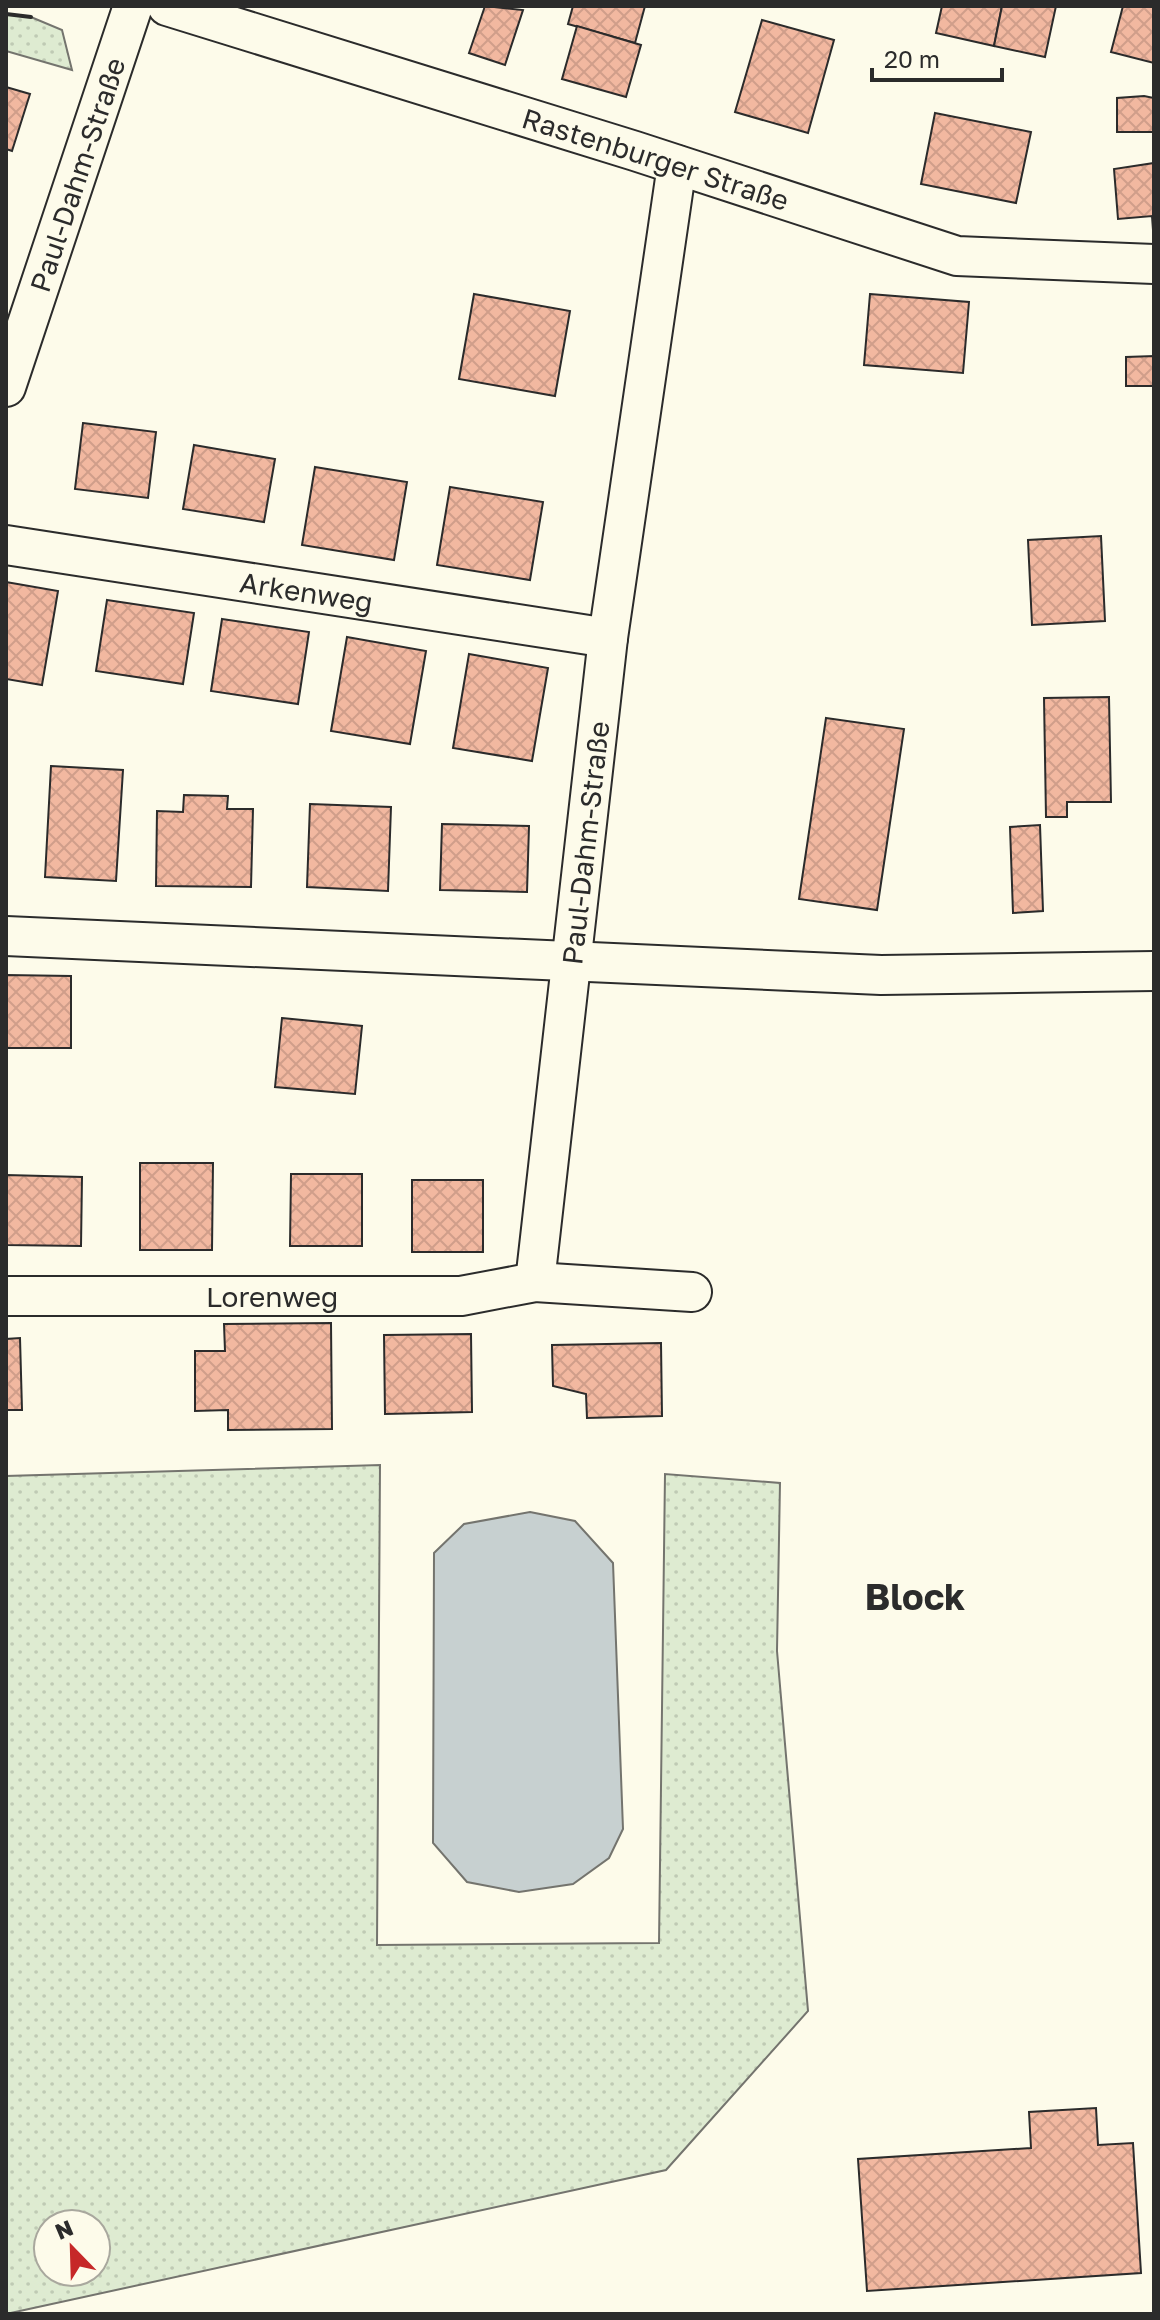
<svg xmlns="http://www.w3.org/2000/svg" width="1160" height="2320" font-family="'Golos Text',sans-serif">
<defs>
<pattern id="grass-dots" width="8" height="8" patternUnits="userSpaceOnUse" patternTransform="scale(2)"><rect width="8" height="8" fill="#deebd1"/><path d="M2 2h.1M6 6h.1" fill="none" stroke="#bfcab4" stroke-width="1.8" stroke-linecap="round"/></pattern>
<pattern id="building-cross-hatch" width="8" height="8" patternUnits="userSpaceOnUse" patternTransform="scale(2)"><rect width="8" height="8" fill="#f2b8a0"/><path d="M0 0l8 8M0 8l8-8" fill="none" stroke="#d09e8a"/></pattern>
</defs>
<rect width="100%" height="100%" fill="#fdfbea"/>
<!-- grass -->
<g fill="url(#grass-dots)" stroke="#74746e" stroke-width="2" fill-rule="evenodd">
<polygon points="6,14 31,17 62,30 72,70 6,51"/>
<path d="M 380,1465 L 377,1945 L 659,1943 L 665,1474 L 780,1483 L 777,1651 L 808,2011 L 666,2170 L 6,2314 L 6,1476 ZM 48,2224 L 96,2224 L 96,2272 L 48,2272 Z"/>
</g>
<!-- water -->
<polygon fill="#c7d0d0" stroke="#74746e" stroke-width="2" points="530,1512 575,1521 613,1563 623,1829 609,1858 573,1884 519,1892 467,1882 433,1843 434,1553 464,1524"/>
<!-- building -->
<g fill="url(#building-cross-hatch)" stroke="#2b2b2b" stroke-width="2">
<polygon points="485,6 523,10 505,65 469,53"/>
<polygon points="573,6 645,6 635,43 568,24"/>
<polygon points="942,6 1002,6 994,46 936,33"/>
<polygon points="1002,6 1056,6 1045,57 994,46"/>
<polygon points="1123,6 1154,6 1154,63 1111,52"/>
<polygon points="762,20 834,40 808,133 735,112"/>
<polygon points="577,26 641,45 626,97 562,79"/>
<polygon points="6,87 30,94 12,151 6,149"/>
<polygon points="1144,96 1154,98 1154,132 1117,132 1117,98"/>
<polygon points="935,113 1031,132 1016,203 921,184"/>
<polygon points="1154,163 1154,230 1153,230 1152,216 1118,219 1114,169"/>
<polygon points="474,294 570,311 555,396 459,379"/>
<polygon points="870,294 969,302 963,373 864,365"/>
<polygon points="1154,356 1154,386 1126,386 1126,357"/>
<polygon points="83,423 156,432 148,498 75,489"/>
<polygon points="194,445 275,459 264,522 183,509"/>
<polygon points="315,467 407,482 394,560 302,545"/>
<polygon points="450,487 543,502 530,580 437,565"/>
<polygon points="1101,536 1105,621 1032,625 1028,540"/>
<polygon points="6,582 58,591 42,685 6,679"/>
<polygon points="107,600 194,613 183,684 96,671"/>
<polygon points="222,619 309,632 298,704 211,691"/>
<polygon points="347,637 426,651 410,744 331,731"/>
<polygon points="469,654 548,668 532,761 453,748"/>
<polygon points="1109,697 1111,802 1067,802 1067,817 1046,817 1044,698"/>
<polygon points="826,718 904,729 877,910 799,899"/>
<polygon points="51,766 123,770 116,881 45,877"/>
<polygon points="184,795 228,796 227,809 253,809 251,887 156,886 157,811 183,812"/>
<polygon points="310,804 391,807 388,891 307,887"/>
<polygon points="442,824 529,826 527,892 440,890"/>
<polygon points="1040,825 1043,911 1013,913 1010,827"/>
<polygon points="6,975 71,976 71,1048 6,1048"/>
<polygon points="282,1018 362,1026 355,1094 275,1087"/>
<polygon points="140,1163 213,1163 212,1250 140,1250"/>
<polygon points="291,1174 362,1174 362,1246 290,1246"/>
<polygon points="6,1175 82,1177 81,1246 6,1245"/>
<rect x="412" y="1180" width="71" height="72"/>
<polygon points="331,1323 332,1429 228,1430 228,1410 195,1411 195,1351 225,1351 224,1324"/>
<polygon points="471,1334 472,1412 385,1414 384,1335"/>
<polygon points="20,1338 22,1410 6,1410 6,1339"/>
<polygon points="661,1343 662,1416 587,1418 586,1394 553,1386 552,1345"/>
<polygon points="1096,2108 1098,2145 1133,2143 1141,2273 867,2291 858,2159 1031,2148 1029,2112"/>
</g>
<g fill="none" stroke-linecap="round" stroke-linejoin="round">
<!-- minor casing -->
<g stroke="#2b2b2b" stroke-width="42">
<g id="minor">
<path id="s1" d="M 167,6 L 635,151 L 957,256 L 1154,264"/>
<path id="s2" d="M 6,387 L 133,6"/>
<path id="s3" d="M 6,545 L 608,638"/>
<polyline points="6,936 881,975 1154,971"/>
<path id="s4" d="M 535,1282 L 608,638 L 677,165"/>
<path id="s5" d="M 6,1296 L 461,1296 L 535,1282 L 692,1292"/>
</g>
</g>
<!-- minor -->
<use href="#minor" stroke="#fdfbea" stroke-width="38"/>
<!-- wall -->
<polyline stroke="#2b2b2b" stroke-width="4" points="6,14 31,17"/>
</g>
<g text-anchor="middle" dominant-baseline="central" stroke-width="6" stroke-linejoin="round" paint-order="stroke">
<!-- street labels -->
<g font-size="28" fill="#2b2b2b" stroke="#fdfbea">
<text stroke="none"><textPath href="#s1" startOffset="512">Rastenburger Straße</textPath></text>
<text stroke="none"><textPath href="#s2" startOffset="224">Paul-Dahm-Straße</textPath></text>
<text stroke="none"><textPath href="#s3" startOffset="304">Arkenweg</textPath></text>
<text stroke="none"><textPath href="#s4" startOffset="442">Paul-Dahm-Straße</textPath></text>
<text stroke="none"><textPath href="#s5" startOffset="266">Lorenweg</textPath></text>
</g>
<!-- district labels -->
<g font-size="36" font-weight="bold" fill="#2b2b2b" stroke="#fdfbea">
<text x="915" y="1596">Block</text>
</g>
</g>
<!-- border -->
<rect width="1160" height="2320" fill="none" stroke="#2b2b2b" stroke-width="16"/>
<!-- north arrow -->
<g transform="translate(72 2248) rotate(337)"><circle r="38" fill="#fdfbea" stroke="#a9a89e" stroke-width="2"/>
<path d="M0-6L14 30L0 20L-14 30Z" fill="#c62828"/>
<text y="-12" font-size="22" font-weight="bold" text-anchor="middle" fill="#2b2b2b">N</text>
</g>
<!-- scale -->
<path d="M872 68v12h130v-12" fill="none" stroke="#2b2b2b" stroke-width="4"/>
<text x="884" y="68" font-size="24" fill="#2b2b2b" stroke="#fdfbea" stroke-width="6" paint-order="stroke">20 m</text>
</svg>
